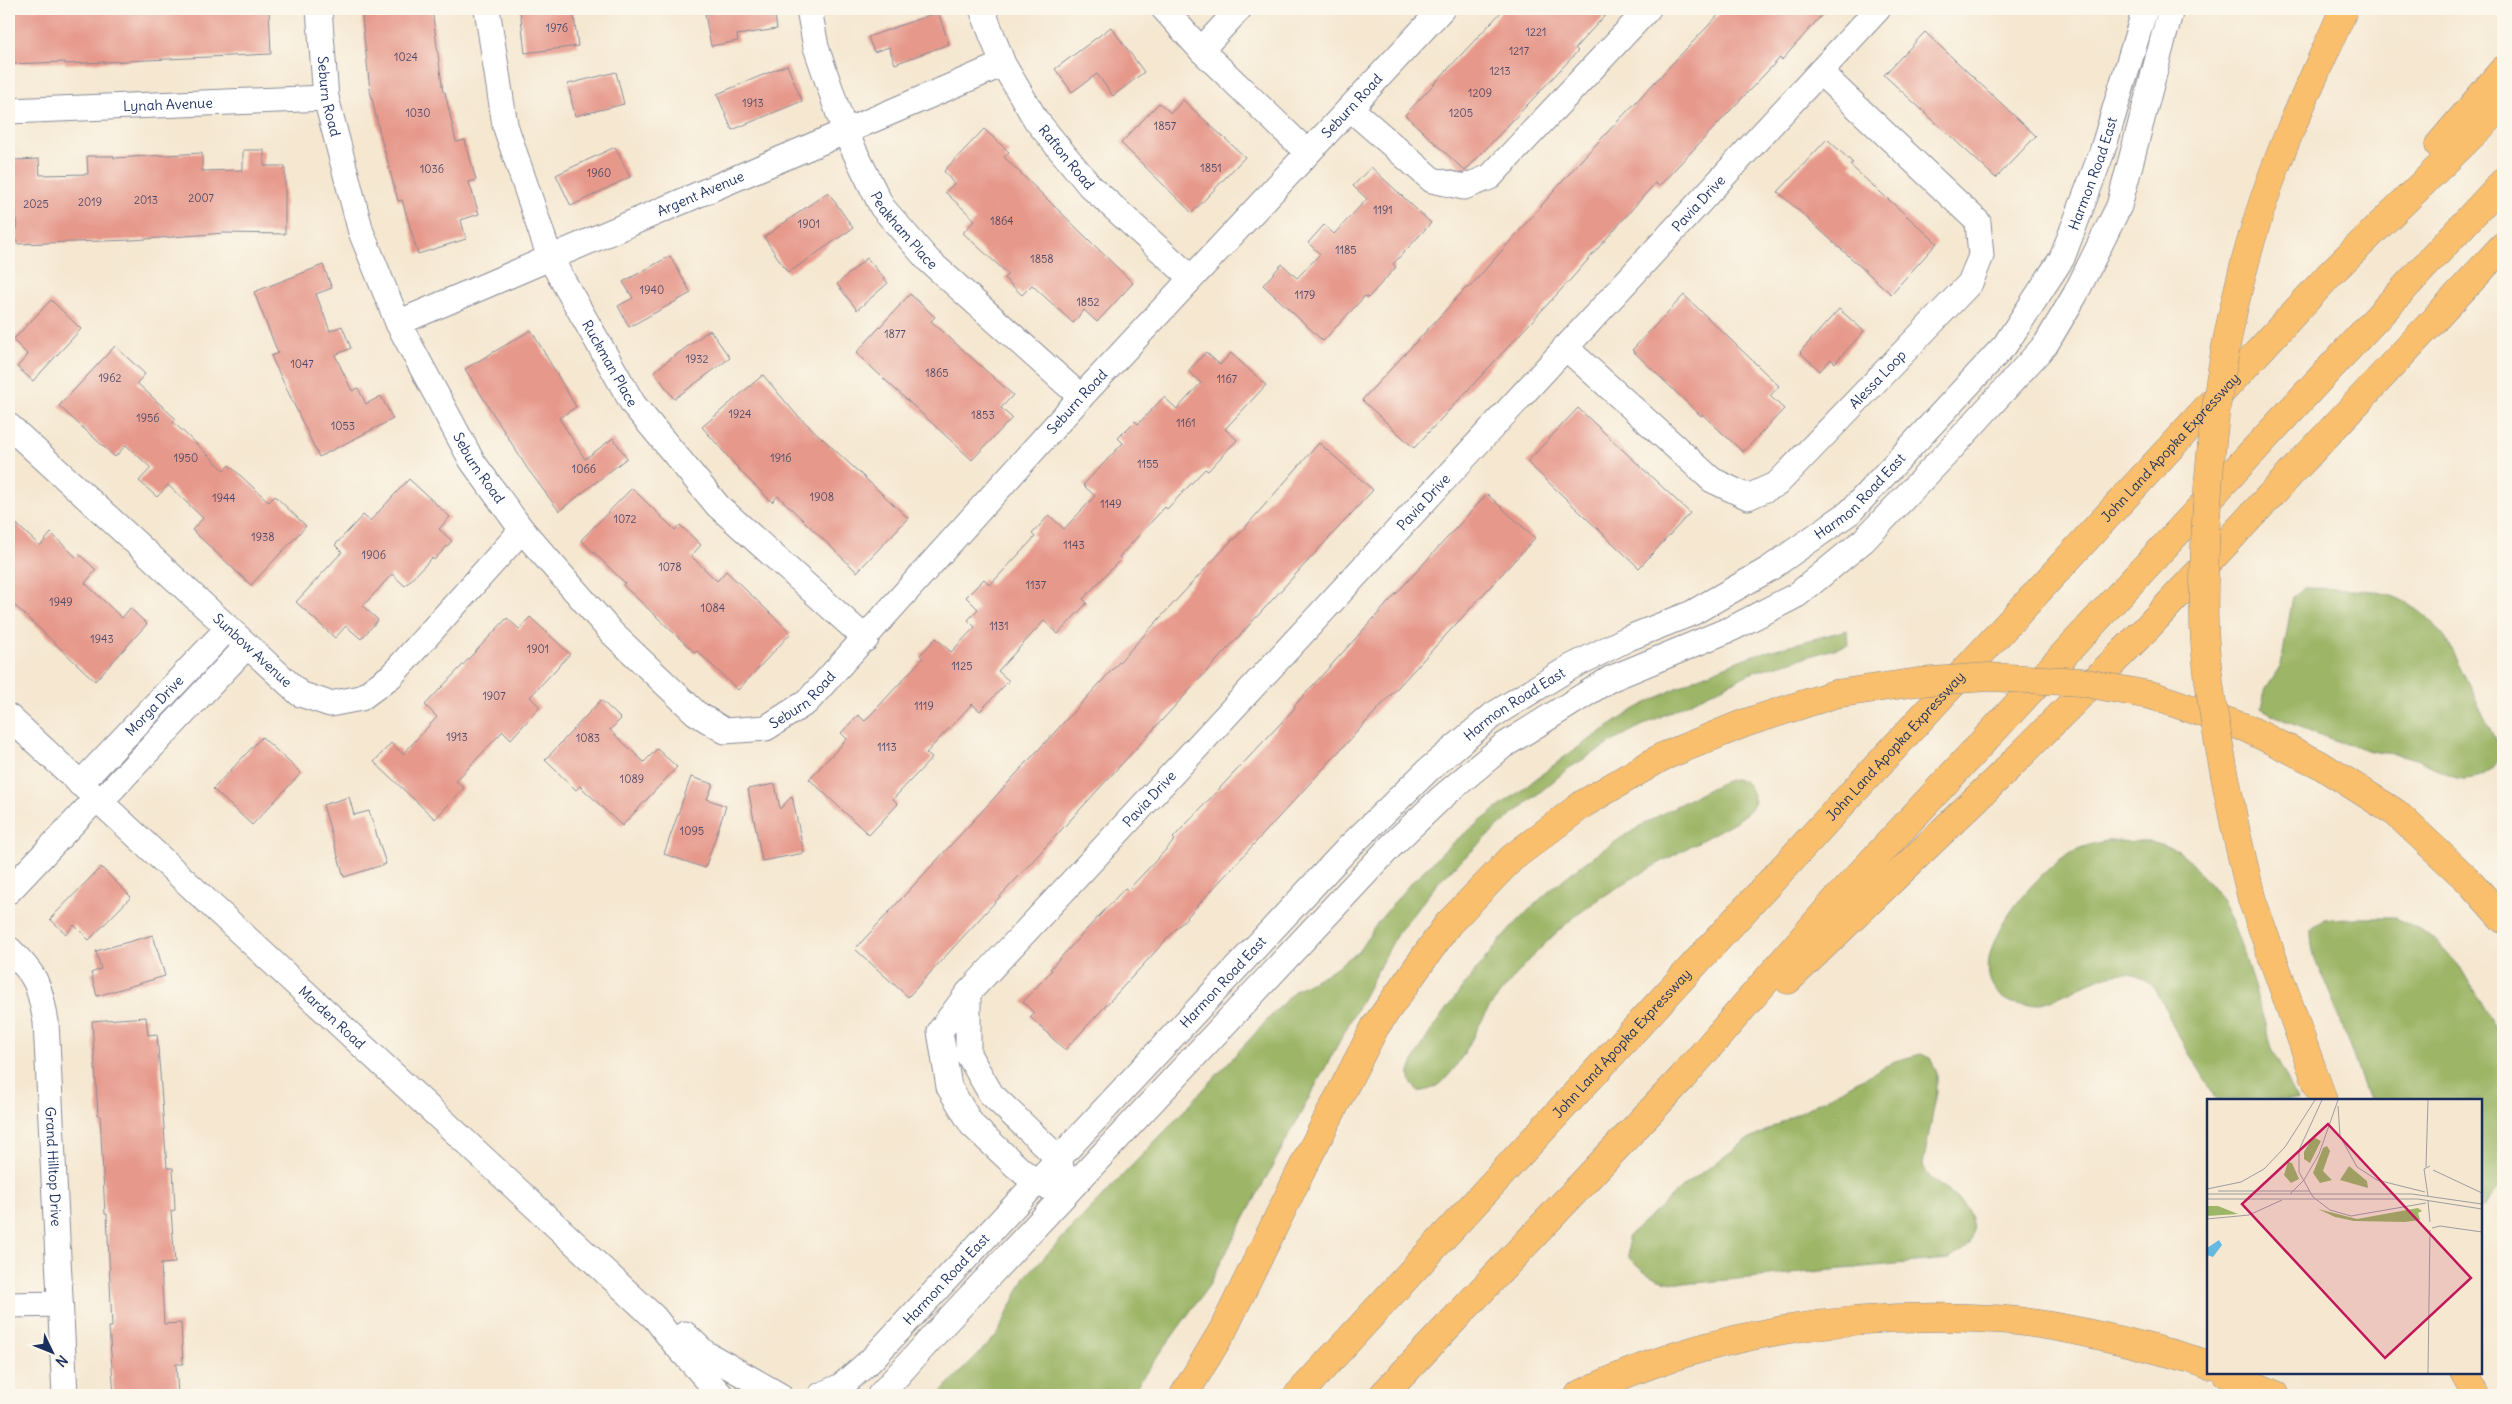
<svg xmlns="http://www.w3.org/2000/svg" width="2512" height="1404" font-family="Delius,sans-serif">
<rect width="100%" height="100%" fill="#fbf7ec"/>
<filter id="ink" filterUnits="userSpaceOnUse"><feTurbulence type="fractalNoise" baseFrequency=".02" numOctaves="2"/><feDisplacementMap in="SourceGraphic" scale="10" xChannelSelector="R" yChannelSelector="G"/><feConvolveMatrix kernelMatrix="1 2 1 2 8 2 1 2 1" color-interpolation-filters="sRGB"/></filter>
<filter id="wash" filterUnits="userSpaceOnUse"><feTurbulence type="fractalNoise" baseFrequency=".0096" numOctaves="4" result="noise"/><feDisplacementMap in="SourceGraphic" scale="20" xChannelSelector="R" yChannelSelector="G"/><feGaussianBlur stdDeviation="1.12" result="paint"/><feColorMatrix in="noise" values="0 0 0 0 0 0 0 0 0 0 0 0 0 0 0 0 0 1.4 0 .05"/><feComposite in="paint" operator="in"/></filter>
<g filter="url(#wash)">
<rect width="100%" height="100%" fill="#f5e7d0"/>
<!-- forest -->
<g fill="#9cb566" stroke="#5c7262">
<path d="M 2304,588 C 2367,590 2401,583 2445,637 L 2495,739 L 2502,747 L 2502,756 C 2492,769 2483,778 2465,779 C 2449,779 2431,765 2416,759 C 2400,753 2384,754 2367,750 C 2332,740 2293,727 2261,708 L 2266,688 L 2281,665 L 2293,596 Z"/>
<polygon points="1847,630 1848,645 1753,672 1629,732 1569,768 1498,827 1441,879 1397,934 1207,1288 1130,1395 938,1395 997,1335 1025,1277 1168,1128 1295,990 1326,974 1358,952 1378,922 1407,887 1451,844 1567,755 1635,709 1696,678 1750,656"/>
<path d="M 1734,779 C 1749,780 1750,788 1755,801 L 1750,810 L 1736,821 C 1682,852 1621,880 1572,919 C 1543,943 1516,974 1493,1003 C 1474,1027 1456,1087 1423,1091 C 1419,1092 1419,1091 1415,1088 C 1411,1084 1409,1078 1410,1073 C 1412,1057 1440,1017 1450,1004 C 1472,976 1493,947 1518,921 C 1576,860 1648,819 1723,782 Z"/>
<path d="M 2107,841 L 2150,842 L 2179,850 L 2216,891 L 2226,908 L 2244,953 L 2272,1048 L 2297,1100 L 2216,1100 C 2206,1077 2190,1057 2178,1035 C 2170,1022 2166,1007 2158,994 C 2155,988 2149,982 2143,978 C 2102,953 2041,1032 2000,995 C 1960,959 2033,877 2065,856 C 2078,847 2092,844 2107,841 Z"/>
<path d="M 2354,918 L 2396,918 L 2434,938 L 2460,967 L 2487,1013 L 2503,1042 L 2503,1185 L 2481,1209 L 2481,1100 L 2369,1100 C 2357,1069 2347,1037 2335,1006 C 2324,977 2311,963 2311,930 L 2324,919 Z"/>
<path d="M 1921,1054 L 1930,1058 L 1937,1073 L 1937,1091 L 1923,1165 C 1930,1185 1949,1188 1962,1202 C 1971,1212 1978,1235 1968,1246 C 1964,1251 1954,1255 1948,1259 L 1695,1283 C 1662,1282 1652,1281 1629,1257 L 1628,1236 L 1680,1189 L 1743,1143 L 1895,1061 Z"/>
</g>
<g id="blocks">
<!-- building -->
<g fill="#e6988a">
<polygon points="20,9 269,9 271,54 65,64 65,62 9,64 9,10"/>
<polygon points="361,9 432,9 443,92 445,92 456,142 465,140 476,180 469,182 479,214 461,220 466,239 418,254 402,200 398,201 380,134 370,90"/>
<polygon points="520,9 573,9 578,46 525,53"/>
<polygon points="732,9 733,13 774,9 777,29 737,35 738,41 711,46 705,14"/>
<polygon points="1504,9 1611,9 1575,48 1578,51 1465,171 1405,115"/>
<polygon points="1724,9 1827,9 1782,60 1780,58 1659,186 1655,183 1572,278 1414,448 1362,400 1467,287 1469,288 1584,157"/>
<polygon points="938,12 949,44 895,64 889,47 874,52 868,37"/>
<polygon points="1111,27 1144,72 1113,96 1097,74 1072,92 1055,69"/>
<polygon points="1925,32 2036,136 1996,178 1884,75"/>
<polygon points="787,65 802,101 732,130 717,94"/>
<polygon points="616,72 624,104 575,116 568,84"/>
<polygon points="1183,100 1245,157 1192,213 1121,143 1159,103 1171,113"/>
<polygon points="984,129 1009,152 1004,157 1133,283 1097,322 1084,310 1073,323 1032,285 1022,295 1004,278 1008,274 963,233 975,220 945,192 954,184 944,171"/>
<polygon points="1827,139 1853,163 1850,165 1937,243 1891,294 1778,192"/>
<polygon points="615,147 630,177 571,206 556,175"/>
<polygon points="243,150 264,150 264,166 285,166 285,234 225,233 132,240 17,244 14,160 39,159 40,175 88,174 87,156 114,156 114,158 202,153 202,171 243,170"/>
<polygon points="1371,167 1431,223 1393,264 1396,267 1368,298 1365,296 1323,341 1263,285 1282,264 1297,278 1320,254 1308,243 1324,225 1334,234 1367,199 1353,186"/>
<polygon points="828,192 853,228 788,273 764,237"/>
<polygon points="670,256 691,293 629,327 618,306 633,298 623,282"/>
<polygon points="867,258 888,283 857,310 837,284"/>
<polygon points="323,265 332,288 316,294 330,331 342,326 351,348 335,355 352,391 358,388 366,404 381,396 393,419 319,457 271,356 278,353 254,292"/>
<polygon points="910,294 935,317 931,321 1013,395 1001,408 1012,418 972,460 856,353"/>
<polygon points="1684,295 1779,386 1770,396 1784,409 1743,452 1702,414 1701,416 1632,350"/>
<polygon points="51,300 81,329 33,381 17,367 28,355 13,340"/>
<polygon points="1839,309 1864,331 1835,363 1831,359 1820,371 1800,352"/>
<polygon points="531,330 576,407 559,418 585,459 613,438 627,458 559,511 527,468 465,369"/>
<polygon points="710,330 730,358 674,399 654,371"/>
<polygon points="115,346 145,374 137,383 176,419 173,422 224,470 229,465 269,502 275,496 306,526 251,585 192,530 203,518 168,485 157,497 139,481 151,468 126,445 115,457 59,406"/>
<polygon points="1206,352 1220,365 1231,353 1266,385 1225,429 1237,440 1208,471 1205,469 1167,509 1165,507 1119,557 1121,559 1083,599 1087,603 1058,634 1044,621 998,671 1009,681 980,711 972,704 926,753 932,758 893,799 898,804 869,835 809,779 847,739 841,733 858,715 865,721 923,658 920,655 936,638 951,652 975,627 968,620 978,609 966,597 984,579 990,585 1035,537 1032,534 1049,515 1064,529 1095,496 1083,485 1123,443 1118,438 1135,421 1138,424 1164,397 1177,409 1201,383 1188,371"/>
<polygon points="763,375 795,413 908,518 857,572 778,496 772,502 744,475 702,427"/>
<polygon points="1578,408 1690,513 1639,568 1527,462"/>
<polygon points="1319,443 1373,490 908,997 855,949 1205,569 1233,539 1234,540"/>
<polygon points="409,479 450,517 439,529 452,541 434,560 432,558 405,586 392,574 363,606 378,620 361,639 346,626 335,638 296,602 342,552 335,545 363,515 370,521"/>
<polygon points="632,488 675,530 680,525 701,545 691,556 717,581 726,571 791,633 738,690 697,651 695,653 623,585 625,583 581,540"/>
<polygon points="1487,494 1535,538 1065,1050 1030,1017 1034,1013 1023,1002 1052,970 1050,969 1125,888 1128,890 1175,840 1173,838 1295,708 1294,706"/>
<polygon points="9,517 40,546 51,533 76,557 79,554 96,570 85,583 122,618 130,608 147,624 95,681 9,600"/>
<polygon points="530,617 570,654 530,697 540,707 511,739 503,731 456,781 464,788 435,819 374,762 391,743 403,754 437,717 425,705 507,618 519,629"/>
<polygon points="601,700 621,719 610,730 644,762 657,749 677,767 622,826 580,786 576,790 545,760"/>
<polygon points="262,737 301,773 252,825 213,789"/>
<polygon points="691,777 713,784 707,799 726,806 705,868 664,854"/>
<polygon points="775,784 780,809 792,796 804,853 762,861 748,789"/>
<polygon points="349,797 354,815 369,811 386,864 344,877 323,805"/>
<polygon points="101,867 131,897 89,940 74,925 66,934 50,919"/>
<polygon points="153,935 165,976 97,996 91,973 101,969 96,951"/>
<polygon points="146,1017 148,1035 157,1034 167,1168 173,1168 175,1210 171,1211 175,1263 161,1264 164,1324 181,1323 183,1364 176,1364 178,1395 114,1395 109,1327 112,1327 107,1214 105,1214 100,1115 98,1115 92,1021"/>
</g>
</g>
</g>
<g filter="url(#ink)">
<use href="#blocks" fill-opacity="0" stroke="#888b97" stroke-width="1"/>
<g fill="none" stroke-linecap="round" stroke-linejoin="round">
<!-- minor casing -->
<g stroke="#888b97" stroke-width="27">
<g id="minor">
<path id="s1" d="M 319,9 L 326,98 L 361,232 L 398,323 L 472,461 L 522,530 L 612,633 L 696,713 L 725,731 L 766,728 L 807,702 L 1081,397 L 1442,9"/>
<path id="s2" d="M 487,9 L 505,125 L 550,258 L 633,404 L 718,506 L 866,639"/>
<path id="s3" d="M 809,9 L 816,47 L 845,132 L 882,207 L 928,260 L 1081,397"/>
<path id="s4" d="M 982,9 L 1003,64 L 1036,120 L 1090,186 L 1191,278"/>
<polyline points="1164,9 1201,50 1308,153"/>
<polyline points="1201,50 1239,9"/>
<polyline points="1350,108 1432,180 1464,187 1490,177 1648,9"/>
<path id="s5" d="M 9,111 L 326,98"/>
<path id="s6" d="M 398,323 L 1003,64"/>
<path id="s7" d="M 1565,347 L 1712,480 L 1748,497 L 1777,484 L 1970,283 L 1981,256 L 1978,222 L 1820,72"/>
<path id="s8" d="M 9,426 L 300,694 L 330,704 L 361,698 L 391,676 L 522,530"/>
<path id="s9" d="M 9,717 L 655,1318 L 675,1344 L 721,1395"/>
<path id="s10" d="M 80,784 L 228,628"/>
<polyline points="100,802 247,646"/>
<polyline points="9,891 96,799"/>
<path id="s11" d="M 9,949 C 37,976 39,984 46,1022 L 65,1395"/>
<path id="s12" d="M 968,993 L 968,1054 L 991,1094 L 1059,1159 L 1067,1192 L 1037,1184 L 1016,1166 L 972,1125 L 949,1087 L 940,1031 L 968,993 C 1274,667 1575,336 1878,9"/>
<polyline points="9,1305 60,1304"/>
<polyline points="685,1334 705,1353 779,1395"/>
<path id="s13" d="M 821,1395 L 841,1386 L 870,1361 L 1348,848 L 1428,770 L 1493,715 L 1569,668 L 1629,638 L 1692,613 L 1769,569 L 1850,512 L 2005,345 L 2062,258 L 2102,152 L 2145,9"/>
<polyline points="880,1395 945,1323 1392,845 1441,798 1503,746 1610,679 1733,628 1797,595 1864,540 1949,451 2046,344 2075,295 2119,206 2171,9"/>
</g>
</g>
<!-- highway casing -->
<g stroke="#888b97" stroke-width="29">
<g id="highway">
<polyline points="2439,145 2503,70"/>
<polyline points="2154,696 2246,728 2319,764 2396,813 2470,882 2503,919"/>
<polyline points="2236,832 2252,900 2323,1100"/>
<polyline points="1788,980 2002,774 2144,631 2503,246"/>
<polyline points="2226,1373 2276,1395"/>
<polyline points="2464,1373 2476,1395"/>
<polyline points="1184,1395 1223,1330 1303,1167 1375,1027 1448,924 1512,858 1583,804 1662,757 1745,723 1835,694"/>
<path id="s14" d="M 1298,1395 L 2331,273 L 2503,105"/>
<polyline points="1383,1395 1682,1078 1835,901 2503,182"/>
<path d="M 1579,1395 C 1706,1332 1853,1311 1994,1319 C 2045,1322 2104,1336 2154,1349 C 2172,1354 2191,1358 2208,1365"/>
</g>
</g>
<!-- minor -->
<use href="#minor" stroke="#fff" stroke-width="25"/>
<!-- highway -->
<use href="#highway" stroke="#f9bf6d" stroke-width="28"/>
<!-- highway-bridge casing -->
<g stroke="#888b97" stroke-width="29" stroke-linecap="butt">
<g id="highway-bridge">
<polyline points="1835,694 1918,682 1989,677 2081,682 2154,696"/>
<path d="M 2236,832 C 2225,776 2213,720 2207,664 C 2202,624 2204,584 2205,545 C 2209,431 2224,326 2258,218 C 2280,146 2314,77 2344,9"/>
</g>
</g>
<!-- highway-bridge -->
<use href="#highway-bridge" stroke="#f9bf6d" stroke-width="28"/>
</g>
</g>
<g text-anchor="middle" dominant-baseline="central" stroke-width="4" stroke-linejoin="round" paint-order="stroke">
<!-- number labels -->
<g font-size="11" fill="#4e4969">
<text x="557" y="28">1976</text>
<text x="1536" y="32">1221</text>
<text x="1519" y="51">1217</text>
<text x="406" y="57">1024</text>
<text x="1500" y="71">1213</text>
<text x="1480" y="93">1209</text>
<text x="753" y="103">1913</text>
<text x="418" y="113">1030</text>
<text x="1461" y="113">1205</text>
<text x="1165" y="126">1857</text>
<text x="1211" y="168">1851</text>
<text x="432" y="169">1036</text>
<text x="599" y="173">1960</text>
<text x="201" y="198">2007</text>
<text x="146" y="200">2013</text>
<text x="90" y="202">2019</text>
<text x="36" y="204">2025</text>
<text x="1383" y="210">1191</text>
<text x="1002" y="221">1864</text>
<text x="809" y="224">1901</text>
<text x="1346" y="250">1185</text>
<text x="1042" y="259">1858</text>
<text x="652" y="290">1940</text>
<text x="1305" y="295">1179</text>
<text x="1088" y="302">1852</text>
<text x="895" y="334">1877</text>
<text x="697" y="359">1932</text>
<text x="302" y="364">1047</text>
<text x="937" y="373">1865</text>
<text x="110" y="378">1962</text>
<text x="1227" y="379">1167</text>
<text x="740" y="414">1924</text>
<text x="983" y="415">1853</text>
<text x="148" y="418">1956</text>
<text x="1186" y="423">1161</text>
<text x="343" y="426">1053</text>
<text x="186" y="458">1950</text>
<text x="781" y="458">1916</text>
<text x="1148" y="464">1155</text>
<text x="584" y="469">1066</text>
<text x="822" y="497">1908</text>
<text x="224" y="498">1944</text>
<text x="1111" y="504">1149</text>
<text x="625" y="519">1072</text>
<text x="263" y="537">1938</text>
<text x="1074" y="545">1143</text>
<text x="374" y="555">1906</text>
<text x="670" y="567">1078</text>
<text x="1036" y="585">1137</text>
<text x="61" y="602">1949</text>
<text x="713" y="608">1084</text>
<text x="999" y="626">1131</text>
<text x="102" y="639">1943</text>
<text x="538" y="649">1901</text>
<text x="962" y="666">1125</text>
<text x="494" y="696">1907</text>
<text x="924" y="706">1119</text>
<text x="457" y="737">1913</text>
<text x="588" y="738">1083</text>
<text x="887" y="747">1113</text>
<text x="632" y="779">1089</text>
<text x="692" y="831">1095</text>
</g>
<!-- street labels -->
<g font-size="14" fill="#1b2f5e" stroke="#fbf7ec">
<text stroke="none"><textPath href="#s1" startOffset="88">Seburn Road</textPath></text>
<text stroke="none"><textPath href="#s5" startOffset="159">Lynah Avenue</textPath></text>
<text stroke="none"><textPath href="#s1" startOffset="1752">Seburn Road</textPath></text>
<text stroke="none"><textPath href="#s4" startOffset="172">Rafton Road</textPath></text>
<text stroke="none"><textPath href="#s13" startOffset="1792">Harmon Road East</textPath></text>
<text stroke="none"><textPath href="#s6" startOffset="329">Argent Avenue</textPath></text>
<text stroke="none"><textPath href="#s12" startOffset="1578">Pavia Drive</textPath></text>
<text stroke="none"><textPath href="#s3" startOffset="244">Peakham Place</textPath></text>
<text stroke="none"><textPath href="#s2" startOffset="379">Ruckman Place</textPath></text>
<text stroke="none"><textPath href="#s7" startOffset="415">Alessa Loop</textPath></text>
<text stroke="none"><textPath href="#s1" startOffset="1348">Seburn Road</textPath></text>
<text stroke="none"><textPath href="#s14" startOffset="1288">John Land Apopka Expressway</textPath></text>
<text stroke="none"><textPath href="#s1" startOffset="492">Seburn Road</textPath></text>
<text stroke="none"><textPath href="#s13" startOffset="1388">Harmon Road East</textPath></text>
<text stroke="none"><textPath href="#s12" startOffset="1172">Pavia Drive</textPath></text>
<text stroke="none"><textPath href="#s8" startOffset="331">Sunbow Avenue</textPath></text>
<text stroke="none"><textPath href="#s1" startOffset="942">Seburn Road</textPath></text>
<text stroke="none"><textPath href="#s13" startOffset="982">Harmon Road East</textPath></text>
<text stroke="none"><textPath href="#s10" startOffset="108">Morga Drive</textPath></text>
<text stroke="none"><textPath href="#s14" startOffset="882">John Land Apopka Expressway</textPath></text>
<text stroke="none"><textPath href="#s12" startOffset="768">Pavia Drive</textPath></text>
<text stroke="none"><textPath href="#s13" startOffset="578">Harmon Road East</textPath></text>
<text stroke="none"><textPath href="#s9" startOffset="441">Marden Road</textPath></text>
<text stroke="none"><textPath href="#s14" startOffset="478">John Land Apopka Expressway</textPath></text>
<text stroke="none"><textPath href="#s11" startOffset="229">Grand Hilltop Drive</textPath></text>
<text stroke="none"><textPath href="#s13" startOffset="172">Harmon Road East</textPath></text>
</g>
</g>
<!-- overview -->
<g transform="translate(2207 1099)">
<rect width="275" height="275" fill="#f5e7d0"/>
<path d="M 106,38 L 114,42 L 103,64 L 97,60 L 97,53 ZM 120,47 L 123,52 L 116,72 L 125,81 L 113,84 L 106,74 L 116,49 ZM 81,63 L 85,64 L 92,80 L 84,84 L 77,76 ZM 142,67 L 160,82 L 161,89 L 133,81 ZM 0,107 L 11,107 L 31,115 L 0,117 ZM 211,109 L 215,112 L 211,114 L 213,121 L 198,123 L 147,122 L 128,118 L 111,110 L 150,120 Z" fill="#9cb566"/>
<path d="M 12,141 L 15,146 L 6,158 L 0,156 L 0,149 Z" fill="#64b9e1"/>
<path fill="none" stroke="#9e9da2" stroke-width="1" d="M 115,1 L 92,51 L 92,73 L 106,98 L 123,111 L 144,117 L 219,104M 131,7 L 133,37 L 150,68 L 170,81 L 218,93M 219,68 L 221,1M 226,71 L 275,94M 0,90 L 34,83 L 57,70 L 78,48 L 108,1M 11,92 L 103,92M 0,95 L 205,95 L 275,105M 83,95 L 97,81 L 112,55 L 131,1M 221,97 L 217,70 L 223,67M 0,100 L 211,100 L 275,110M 221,102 L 223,123M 0,120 L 42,116 L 75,101M 225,129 L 233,127 L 275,133M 221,274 L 223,131"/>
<path fill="#c2185b" fill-opacity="0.15" stroke="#c2185b" stroke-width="2.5" d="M 121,25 L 264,179 L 178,259 L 35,105 Z"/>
<rect width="275" height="275" fill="none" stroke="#1b2f5e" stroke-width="2.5"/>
</g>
<!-- margin -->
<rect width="2512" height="1404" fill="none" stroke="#fbf7ec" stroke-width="30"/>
<!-- north arrow -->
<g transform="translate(52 1352) rotate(133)" stroke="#fbf7ec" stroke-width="4" paint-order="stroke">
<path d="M0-4L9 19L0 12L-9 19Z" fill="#1b2f5e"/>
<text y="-8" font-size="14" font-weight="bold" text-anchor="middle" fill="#1b2f5e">N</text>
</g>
</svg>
